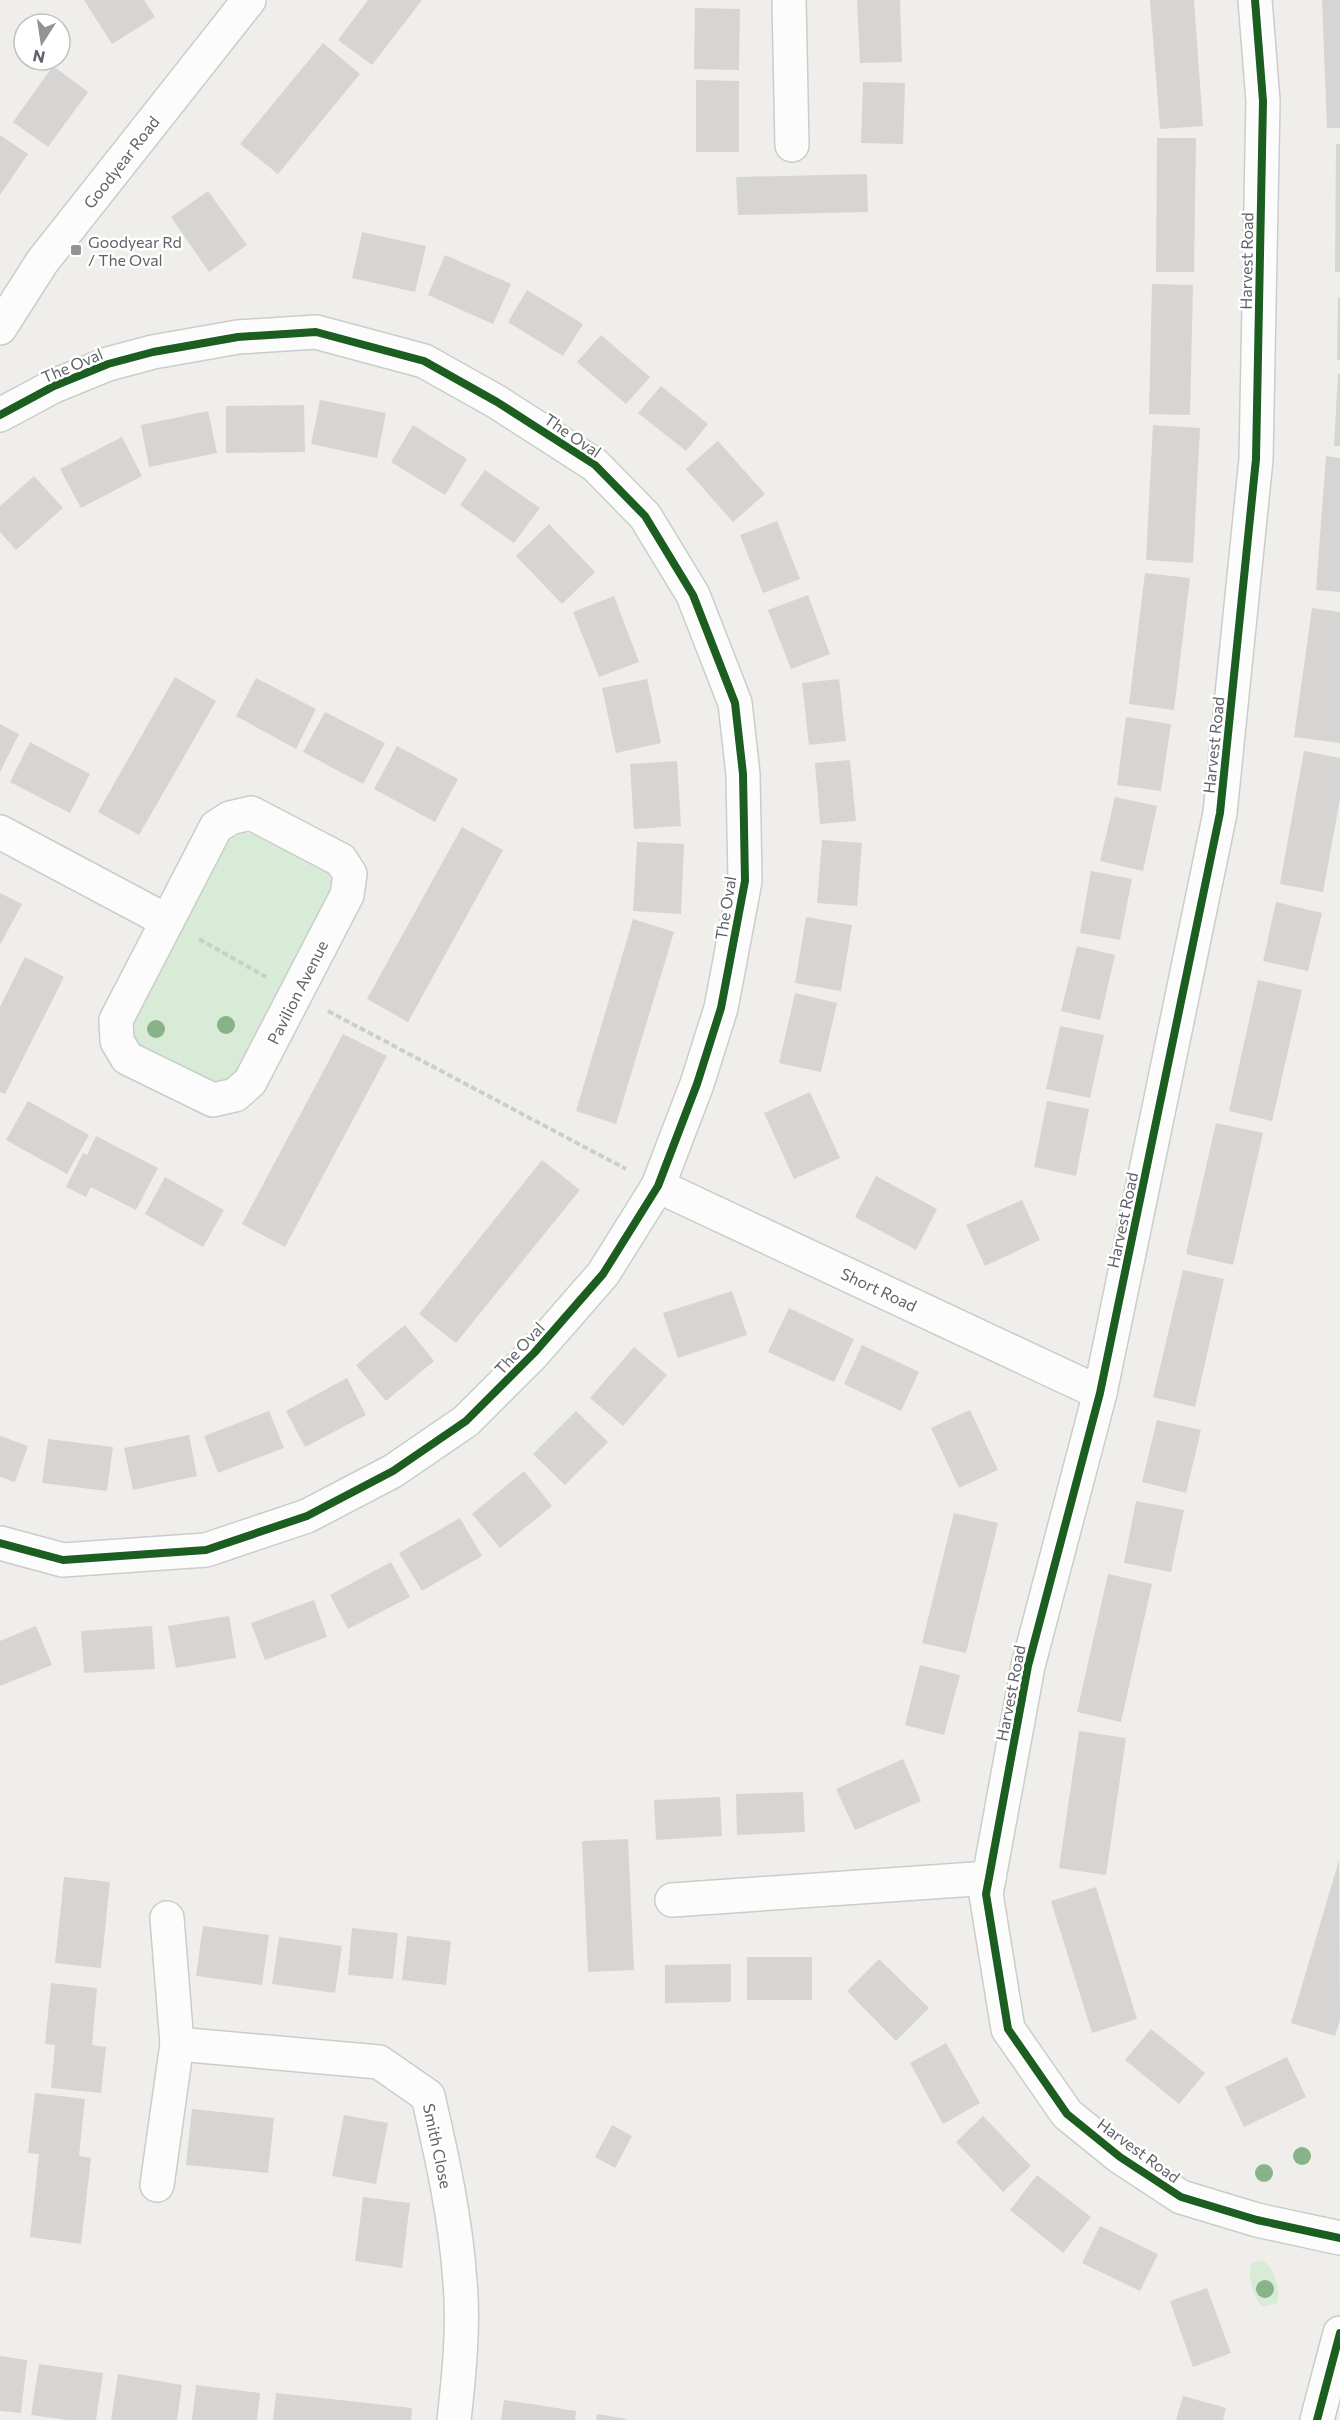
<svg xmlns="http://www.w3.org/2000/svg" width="1340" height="2420" font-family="Commissioner,sans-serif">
<rect width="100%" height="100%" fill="#efeeea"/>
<!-- green -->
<g fill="#d8ebd6">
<path d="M 241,833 C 257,834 306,847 318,857 C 328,865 331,880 333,891 L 240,1072 L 222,1082 L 205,1082 L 140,1053 L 134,1038 L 133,1013 L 224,844 Z"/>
<path d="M 1262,2260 C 1274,2267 1281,2291 1277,2303 L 1263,2307 C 1254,2300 1246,2274 1252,2263 Z"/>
</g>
<!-- building -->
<g fill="#d6d5d3">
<polygon points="84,0 144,0 155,17 112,44"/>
<polygon points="368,0 422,0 372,65 338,40"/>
<polygon points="857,0 900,0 902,62 860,63"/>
<polygon points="1150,0 1194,0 1203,126 1160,129"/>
<polygon points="1322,0 1340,0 1340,128 1327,128"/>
<polygon points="695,8 740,9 739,70 694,69"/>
<polygon points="323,43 360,74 278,174 240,144"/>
<polygon points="53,66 88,92 48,147 13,122"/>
<polygon points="696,80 739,81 739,152 696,152"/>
<polygon points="863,82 905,83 903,144 861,143"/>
<polygon points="0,135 28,154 0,195"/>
<polygon points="1157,138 1196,138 1194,272 1156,272"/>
<polygon points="1336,144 1340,144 1340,272 1335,272"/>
<polygon points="867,174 868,212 738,215 736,177"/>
<polygon points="208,191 247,245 209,272 171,217"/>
<polygon points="362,232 426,246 415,292 352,278"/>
<polygon points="445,255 511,284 493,324 428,295"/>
<polygon points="1152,284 1193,285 1190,415 1149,414"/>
<polygon points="527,290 583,324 563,356 508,322"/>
<polygon points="1338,297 1340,297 1340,360 1337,360"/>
<polygon points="601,335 650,377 626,404 577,362"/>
<polygon points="1338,374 1340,374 1340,446 1334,446"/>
<polygon points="661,386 708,424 686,451 638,413"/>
<polygon points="320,400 386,413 377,458 311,444"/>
<polygon points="304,405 305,452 226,453 226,406"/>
<polygon points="208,411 217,453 149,467 141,425"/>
<polygon points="413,425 467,459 445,495 391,462"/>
<polygon points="1153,425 1200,428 1193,563 1146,560"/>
<polygon points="122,437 142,476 81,508 60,469"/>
<polygon points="718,441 765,494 733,522 686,469"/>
<polygon points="1326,456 1340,458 1340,592 1316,590"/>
<polygon points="485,470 540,508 514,543 460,505"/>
<polygon points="34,476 63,508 16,550 0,532 0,506"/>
<polygon points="777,521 800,579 763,593 740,535"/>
<polygon points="549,524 595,572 562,604 516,556"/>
<polygon points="1145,573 1190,578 1174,710 1129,704"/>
<polygon points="808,595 830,654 791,669 768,610"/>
<polygon points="614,596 639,662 599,677 573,612"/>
<polygon points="1312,608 1340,612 1340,743 1294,737"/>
<polygon points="175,677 216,701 139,835 98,812"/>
<polygon points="256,678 316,709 296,749 236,716"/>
<polygon points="647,679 661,743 616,753 602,688"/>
<polygon points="839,679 846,741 809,745 802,683"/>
<polygon points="325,712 385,743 363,784 303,752"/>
<polygon points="1126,717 1171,724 1161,791 1117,785"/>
<polygon points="0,724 19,734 0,772"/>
<polygon points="30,742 90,774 70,813 10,782"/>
<polygon points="397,746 458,779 435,822 374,789"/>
<polygon points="1304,751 1340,758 1340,799 1323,892 1280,884"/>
<polygon points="850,760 856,821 820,824 815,763"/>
<polygon points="677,761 681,826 634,829 630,764"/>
<polygon points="1115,797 1157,806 1143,871 1100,861"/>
<polygon points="462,827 503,850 408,1022 367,999"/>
<polygon points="822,840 862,843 857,906 817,903"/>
<polygon points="637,842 684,844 681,914 633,911"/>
<polygon points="1091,871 1132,879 1120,940 1080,933"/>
<polygon points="0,893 22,904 0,945"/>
<polygon points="1276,902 1322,913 1308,971 1263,961"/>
<polygon points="806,917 852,925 841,991 795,983"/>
<polygon points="633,919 674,932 616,1124 576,1111"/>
<polygon points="1077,946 1115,955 1100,1020 1061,1011"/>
<polygon points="25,957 64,977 5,1094 0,1092 0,1007"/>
<polygon points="1258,980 1302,990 1272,1121 1229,1111"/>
<polygon points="795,993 837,1003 821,1072 779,1063"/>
<polygon points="1060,1026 1104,1035 1090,1098 1046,1089"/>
<polygon points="343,1034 387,1056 285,1247 242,1224"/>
<polygon points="810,1092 840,1158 794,1179 764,1113"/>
<polygon points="28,1101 89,1135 67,1174 6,1140"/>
<polygon points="1047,1101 1089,1109 1076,1176 1034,1167"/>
<polygon points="1216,1123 1263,1133 1233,1265 1186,1254"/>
<polygon points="96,1136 158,1168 136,1210 91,1187 86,1197 66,1187 83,1153 87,1155"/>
<polygon points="542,1160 580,1190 456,1343 419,1314"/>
<polygon points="876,1176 937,1209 916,1250 855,1217"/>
<polygon points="165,1177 224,1210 203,1247 145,1214"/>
<polygon points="1022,1200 1040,1240 985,1266 966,1225"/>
<polygon points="1183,1270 1224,1279 1195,1407 1153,1397"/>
<polygon points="732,1291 747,1335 678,1358 663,1313"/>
<polygon points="789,1308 854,1339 834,1382 768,1352"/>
<polygon points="405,1325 434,1361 386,1401 356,1365"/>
<polygon points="862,1345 919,1372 901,1411 844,1384"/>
<polygon points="634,1347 667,1375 623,1426 590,1398"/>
<polygon points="347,1378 366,1415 305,1447 286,1411"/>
<polygon points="970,1410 998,1470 959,1488 931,1428"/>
<polygon points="269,1411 284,1448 218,1473 204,1436"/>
<polygon points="576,1411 608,1442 565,1485 533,1454"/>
<polygon points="1157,1420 1201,1430 1186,1493 1142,1482"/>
<polygon points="189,1435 197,1476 133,1490 124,1448"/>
<polygon points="0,1436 28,1446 15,1482 0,1477"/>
<polygon points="48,1439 113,1447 107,1491 42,1483"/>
<polygon points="524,1471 552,1506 500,1548 472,1514"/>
<polygon points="1136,1501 1184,1510 1171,1572 1124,1563"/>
<polygon points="954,1513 998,1523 966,1653 922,1643"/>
<polygon points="460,1518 482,1556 422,1591 399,1553"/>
<polygon points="391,1562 410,1597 348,1629 330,1595"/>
<polygon points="1108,1574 1152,1584 1121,1722 1077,1712"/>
<polygon points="314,1600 327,1637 265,1660 251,1623"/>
<polygon points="229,1616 236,1658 176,1668 168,1626"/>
<polygon points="36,1626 52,1665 0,1686 0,1641"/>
<polygon points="152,1626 155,1669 84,1673 81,1631"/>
<polygon points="920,1665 960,1675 944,1735 905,1725"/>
<polygon points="1079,1731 1126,1738 1106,1875 1059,1868"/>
<polygon points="903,1759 921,1801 855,1830 836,1789"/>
<polygon points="803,1792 805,1832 737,1835 736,1794"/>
<polygon points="720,1797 722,1836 656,1840 654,1800"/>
<polygon points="628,1839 634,1970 588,1972 582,1841"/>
<polygon points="1339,1860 1340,2020 1335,2036 1291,2023"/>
<polygon points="64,1877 110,1882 101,1968 55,1963"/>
<polygon points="1096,1887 1137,2019 1092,2033 1051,1901"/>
<polygon points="203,1926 269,1935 262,1985 196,1976"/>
<polygon points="352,1928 398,1933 393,1979 348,1975"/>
<polygon points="407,1936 451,1941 446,1985 402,1980"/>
<polygon points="279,1937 342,1946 335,1993 272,1984"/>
<rect x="747" y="1957" width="65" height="43"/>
<polygon points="879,1959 929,2008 896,2041 847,1991"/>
<polygon points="731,1964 731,2002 665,2003 665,1965"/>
<polygon points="51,1983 97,1988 92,2045 106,2047 101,2093 51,2088 55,2045 45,2044"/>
<polygon points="1151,2029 1205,2073 1179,2104 1125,2060"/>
<polygon points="946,2043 980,2103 943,2124 910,2063"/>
<polygon points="1287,2057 1306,2097 1244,2127 1225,2087"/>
<polygon points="35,2093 85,2099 79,2156 91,2158 81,2244 30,2237 39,2154 28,2153"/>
<polygon points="192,2109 274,2118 268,2173 186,2165"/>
<polygon points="344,2115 388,2123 376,2184 332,2176"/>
<polygon points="983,2116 1031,2166 1003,2192 956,2142"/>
<polygon points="612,2125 632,2136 615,2168 595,2157"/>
<polygon points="1037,2175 1091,2217 1063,2253 1010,2210"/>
<polygon points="363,2197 410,2203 402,2268 355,2261"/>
<polygon points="1100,2226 1158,2254 1140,2291 1082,2263"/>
<polygon points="1207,2288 1231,2353 1193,2367 1170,2301"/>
<polygon points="0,2356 27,2360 21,2413 0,2411"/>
<polygon points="39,2364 103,2373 96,2420 68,2420 31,2415"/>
<polygon points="118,2374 182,2385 177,2420 111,2420"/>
<polygon points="196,2385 260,2393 257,2420 192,2420"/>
<polygon points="276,2393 412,2408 411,2420 273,2420"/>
<polygon points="1183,2396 1226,2408 1223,2420 1176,2420"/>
<polygon points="504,2400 576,2411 575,2420 501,2420"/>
<polygon points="597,2414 627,2419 627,2420 596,2420"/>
</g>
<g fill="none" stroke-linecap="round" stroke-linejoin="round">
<!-- street casing -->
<g stroke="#cbcccc" stroke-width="36">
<g id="street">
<polyline points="789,0 792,145"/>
<polyline points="1255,0 1263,101 1256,459 1220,813 1100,1393 1028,1666 986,1894 1008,2029 1067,2114 1120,2157 1181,2197 1257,2220 1340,2238"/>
<polyline points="0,328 42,262 249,0"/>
<polyline points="0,415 54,386 108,364 153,352 238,337 316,332 424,361 497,402 595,465 645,516 693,595 735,703 743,774 745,881 721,1008 697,1084 658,1186 603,1274 534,1353 466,1421 393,1471 307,1516 206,1550 63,1560 0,1543"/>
<polygon points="251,813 341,860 350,874 347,895 250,1082 235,1095 213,1100 127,1058 117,1041 116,1020 216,827 230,818"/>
<polyline points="0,832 167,921"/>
<polyline points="658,1186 1100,1393"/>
<polyline points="672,1900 989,1878"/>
<path d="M 177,2044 L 379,2062 L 428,2096 C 442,2157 456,2220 460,2282 C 464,2328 459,2375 454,2420"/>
<polyline points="157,2185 177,2044 167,1918"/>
</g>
</g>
<!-- secondary casing -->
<g stroke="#cacacb" stroke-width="36">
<polyline id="secondary" points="1317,2420 1340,2333"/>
</g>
<!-- path -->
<g stroke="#cacfcc" stroke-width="4" stroke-dasharray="6 3" stroke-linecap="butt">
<polyline points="199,939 266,977"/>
<polyline points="328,1011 626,1169"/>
</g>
<!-- street -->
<use href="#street" stroke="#fdfcfc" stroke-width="33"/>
<!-- secondary -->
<use href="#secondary" stroke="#fdfcfc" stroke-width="33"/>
<!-- cycleway casing -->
<g stroke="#fff" stroke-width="11">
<g id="cycleway">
<polyline points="1255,0 1263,101 1256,459 1220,813 1100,1393 1028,1666 986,1894 1008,2029 1067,2114 1120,2157 1181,2197 1257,2220 1340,2238"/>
<polyline points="0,415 54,386 108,364 153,352 238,337 316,332 424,361 497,402 595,465 645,516 693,595 735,703 743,774 745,881 721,1008 697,1084 658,1186 603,1274 534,1353 466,1421 393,1471 307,1516 206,1550 63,1560 0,1543"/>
<polyline points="1317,2420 1340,2333"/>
</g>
</g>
<!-- cycleway -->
<use href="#cycleway" stroke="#1b5e20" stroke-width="8"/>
</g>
<!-- trees -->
<g fill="#88b388">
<circle cx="226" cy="1025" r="9"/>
<circle cx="156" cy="1029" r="9"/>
<circle cx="1302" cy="2156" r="9"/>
<circle cx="1264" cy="2173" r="9"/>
<circle cx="1265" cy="2289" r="9"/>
</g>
<!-- markers -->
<rect fill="#919496" stroke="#fff" stroke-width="2" x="70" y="244" width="12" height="12" rx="3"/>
<g text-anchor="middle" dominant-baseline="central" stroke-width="5" stroke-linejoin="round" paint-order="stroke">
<!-- street labels -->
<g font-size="16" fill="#5f6368" stroke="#fff">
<text transform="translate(121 162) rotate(-52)">Goodyear Road</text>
<text transform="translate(1246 261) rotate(-89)">Harvest Road</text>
<text transform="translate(72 365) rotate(-23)">The Oval</text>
<text transform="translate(573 435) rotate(34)">The Oval</text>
<text transform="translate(1213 745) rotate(-84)">Harvest Road</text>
<text transform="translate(725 908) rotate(-81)">The Oval</text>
<text transform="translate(297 992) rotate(-63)">Pavilion Avenue</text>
<text transform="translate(1122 1220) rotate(-78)">Harvest Road</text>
<text transform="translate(879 1289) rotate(25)">Short Road</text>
<text transform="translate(519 1348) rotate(-47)">The Oval</text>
<text transform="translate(1010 1693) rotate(-79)">Harvest Road</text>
<text transform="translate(438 2146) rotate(78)">Smith Close</text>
<text transform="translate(1139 2150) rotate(36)">Harvest Road</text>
</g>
<!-- poi labels -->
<g font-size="16" fill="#5f6368" stroke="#fff" text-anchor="start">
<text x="88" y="241">Goodyear Rd<tspan x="88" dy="18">/ The Oval</tspan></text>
</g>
</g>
<!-- north arrow -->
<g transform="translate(42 42) rotate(192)"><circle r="28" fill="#ffffff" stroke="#bfc1c3" stroke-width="1.5"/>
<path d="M0-4.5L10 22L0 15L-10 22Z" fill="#919496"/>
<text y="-9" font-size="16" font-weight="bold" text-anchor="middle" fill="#5f6368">N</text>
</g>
</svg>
